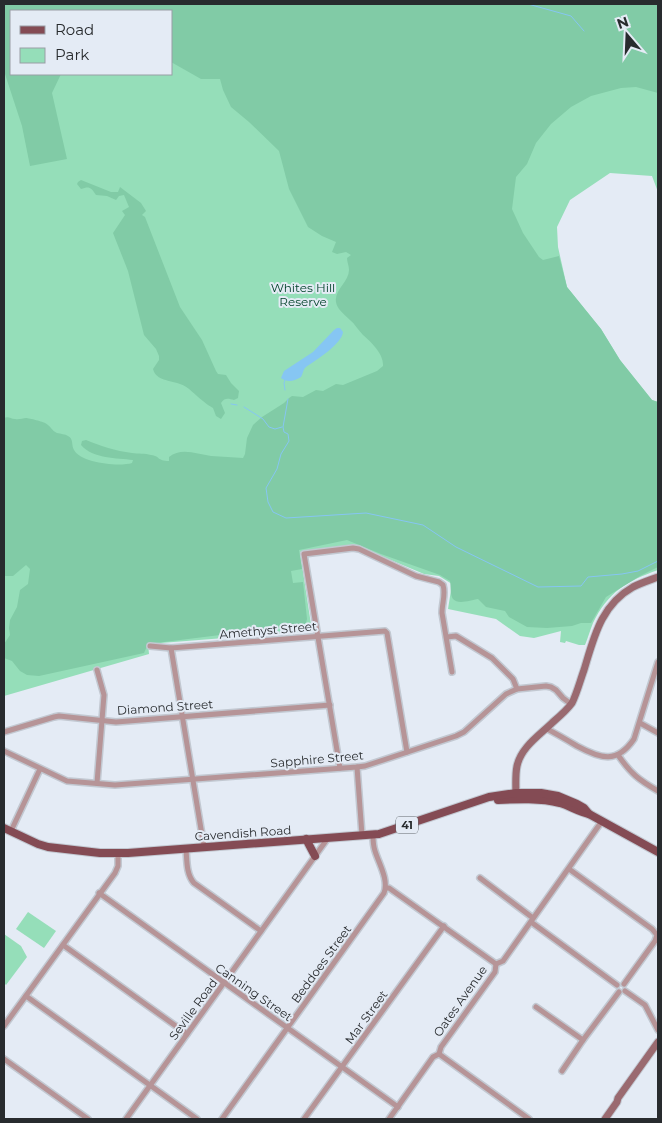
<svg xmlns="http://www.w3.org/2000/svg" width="662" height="1123" font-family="Montserrat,sans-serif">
<rect width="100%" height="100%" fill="#e4ebf5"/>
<!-- green -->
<g fill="#95deb9" fill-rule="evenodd">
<path d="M 4,4 L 658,4 L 658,192 L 652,176 L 610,173 L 570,200 L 557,227 L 558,247 L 567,287 L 601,329 L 620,360 L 652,400 L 658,402 L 658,570 C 627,581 608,592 593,623 C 590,630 588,638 585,645 L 579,645 L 566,641 L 565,643 L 560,642 L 561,631 L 534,638 L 520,636 L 496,619 L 448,609 L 452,584 L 439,576 L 424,574 L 355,545 L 300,552 L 312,631 L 148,644 L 149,654 L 4,696 ZM 11,11 L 171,11 L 171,74 L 11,74 Z"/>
<polygon points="28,912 56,931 44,948 16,929"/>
<polygon points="4,934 21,946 27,957 6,985 4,983"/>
</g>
<!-- forest -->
<g fill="#81cba6">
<path d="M 4,4 L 658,4 L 658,93 L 636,87 L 621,88 L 591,96 L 571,107 L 551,124 L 536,143 L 527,164 L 516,177 L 512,209 L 523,233 L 539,257 L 543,260 L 559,256 L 567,287 L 601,329 L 620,360 L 652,400 L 658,402 L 658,567 L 640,576 L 606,597 L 591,623 L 581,623 L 572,626 L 547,628 L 527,627 L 509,617 L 505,611 L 486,607 L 478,599 C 471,600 458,605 453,599 C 450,595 451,586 450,581 L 440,575 L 381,554 L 347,540 L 299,550 L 302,569 L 291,571 L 293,583 L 303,582 L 307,619 L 306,623 L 300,628 L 275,628 L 148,644 L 144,653 L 39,676 L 27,675 L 20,671 L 12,661 L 4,658 L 4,644 L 10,635 L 9,628 L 10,620 L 17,607 L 20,590 L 28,584 L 30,569 L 26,565 L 13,576 L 4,576 L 4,418 C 9,416 10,419 15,419 C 19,420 23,418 26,418 C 29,418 44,422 45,423 C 50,425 52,431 57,433 C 61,434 65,434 68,436 C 74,439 71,445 74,450 C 81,463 119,467 132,463 L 133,460 C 117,458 93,459 81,445 L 82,441 L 86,440 C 101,446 115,451 132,453 C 138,454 145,453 151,455 C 160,456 157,461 169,461 L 169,457 C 181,447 197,454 211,456 C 222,457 233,457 243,458 L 245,454 L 247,438 L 253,425 L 262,417 L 284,403 L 289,398 L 292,396 L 303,397 L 316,390 L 323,391 L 336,384 L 343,385 L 377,371 L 383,366 C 384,354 371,342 363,335 C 358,330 355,324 350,320 C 346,316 342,313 339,309 C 328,293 349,284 349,270 C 349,266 347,262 347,258 L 351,255 L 346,252 L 337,254 L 332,252 L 336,242 L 322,236 L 308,227 L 289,189 L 279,151 L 249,122 L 231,107 L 223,90 L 220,79 L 201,79 L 171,62 L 171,11 L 11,11 L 11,74 L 61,74 L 52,93 L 67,159 L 30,166 L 22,126 L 5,74 L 4,73 Z"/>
<path d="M 81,180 L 111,192 L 118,192 L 120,187 L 141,203 L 146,211 L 142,215 L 145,217 L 180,307 L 202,340 L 216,371 L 218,374 L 226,375 L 231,383 L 239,391 L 238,398 L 234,400 C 229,399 225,397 221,403 L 225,413 L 221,419 L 216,416 L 213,408 C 210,406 206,404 203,401 C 195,395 189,387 180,384 C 170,380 156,381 153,369 L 159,360 L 159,356 L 156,349 L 144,335 L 128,271 L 113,233 L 125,215 L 122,211 L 129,207 L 124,195 L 119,196 L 116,200 L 107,196 L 96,195 C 91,187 89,186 81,189 L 77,184 L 78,182 Z"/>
</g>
<!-- water -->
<path fill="#86c6f3" d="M 337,328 L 340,328 L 343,332 C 342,344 316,360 306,367 C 303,369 303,374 301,377 C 295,381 287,383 281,378 L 284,371 L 313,352 L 334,330 Z"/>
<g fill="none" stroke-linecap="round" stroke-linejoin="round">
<!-- stream -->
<g stroke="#86c6f3" stroke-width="1">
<polyline points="528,4 571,16 584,31"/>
<polyline points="285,390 284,383 285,380"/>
<polyline points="288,399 283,427 284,432 288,434 289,441 281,454 277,469 266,488 268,502 273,512 286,518 366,513 423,525 456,547 538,587 581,586 588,577 622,574 638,571 658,561"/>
<polyline points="231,404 237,405"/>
<polyline points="244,407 263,419 269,427 275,429 282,427"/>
</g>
<!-- street casing -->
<g stroke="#c2c8d1" stroke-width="8">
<g id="street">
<polyline points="447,637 456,636 492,658 513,679 517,689"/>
<polyline points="150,646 171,648 385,631 387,633 407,752"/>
<polyline points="171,648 204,847"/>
<polyline points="640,723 658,733"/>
<path d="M 547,729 C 557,734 567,740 577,746 C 601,759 617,764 634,739 L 658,662"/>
<polyline points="4,732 54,717 59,716 116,722 330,705"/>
<polyline points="4,751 67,781 115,785 357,767 365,766 456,736 464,732 506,694 517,689 546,686 551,687 556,690 563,698 571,704"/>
<path d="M 618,755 C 631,774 639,780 658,791"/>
<polyline points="357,767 362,835"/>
<path d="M 340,768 L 304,554 L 353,548 L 359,549 L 416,576 L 439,582 L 443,585 C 446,594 442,603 442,613 L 452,672"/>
<polyline points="97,783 104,695 97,670"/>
<polyline points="11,831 40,769"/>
<path d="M 186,849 C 187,860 186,874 194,883 L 261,931"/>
<polyline points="569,869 652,929 657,935 655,941 624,984"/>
<polyline points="480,878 533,918"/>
<polyline points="386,888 389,888 496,964"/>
<polyline points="99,893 398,1107"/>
<polyline points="531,922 617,985"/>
<polyline points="63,945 187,1034"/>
<polyline points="625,991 645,1005 658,1030"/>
<polyline points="26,996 197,1119"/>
<polyline points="536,1007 583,1040"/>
<polyline points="4,1026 115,873 118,866 118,853"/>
<polyline points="439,1054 529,1119"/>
<polyline points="4,1059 88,1119"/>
<polyline points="562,1071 583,1040 619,992"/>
<polyline points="126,1119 328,838"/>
<path d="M 222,1119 L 384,893 C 389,880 379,864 375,851 C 373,845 373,840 373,835"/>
<polyline points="304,1119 444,926"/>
<polyline points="389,1119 433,1057 439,1054 441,1047 495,972 496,964 503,961 602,821"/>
</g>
</g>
<!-- secondary casing -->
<g stroke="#c2c8d1" stroke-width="9">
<g id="secondary">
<path d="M 516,797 C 516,786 515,776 517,766 C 521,747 540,735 553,722 C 560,716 567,710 572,703 C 577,693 580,681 584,670 C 594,637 601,605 633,587 C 641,583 650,580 658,577"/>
<polyline points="605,1119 617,1102 618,1098 658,1042"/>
</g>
</g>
<!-- primary casing -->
<g stroke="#c2c8d1" stroke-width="10">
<g id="primary">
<path d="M 498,800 C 518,799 540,798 560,803 C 570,806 579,812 589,814 L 658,852"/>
<polyline points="4,828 38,844 48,847 100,853 128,853 379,834 489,797 516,793 541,793 558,796 577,804 584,808 589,814"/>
<polyline points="306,839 315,856"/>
</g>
</g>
<!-- street -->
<use href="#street" stroke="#b69497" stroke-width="5"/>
<!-- secondary -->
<use href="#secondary" stroke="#9a6a70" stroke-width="7"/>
<!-- primary -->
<use href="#primary" stroke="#844b54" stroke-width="8"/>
</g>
<g text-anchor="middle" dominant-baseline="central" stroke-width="4" stroke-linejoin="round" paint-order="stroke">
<!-- shield labels -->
<rect fill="#e4ebf5" stroke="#60656a" stroke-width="1" x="396" y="816.5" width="22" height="17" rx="4"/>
<g font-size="11" font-weight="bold" fill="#282b2e">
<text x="407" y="825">41</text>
</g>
<!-- park labels -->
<g font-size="12" fill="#02422a" stroke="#e4ebf5">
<text x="303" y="287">Whites Hill<tspan x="303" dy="14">Reserve</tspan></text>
</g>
<!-- street labels -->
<g font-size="12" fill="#282b2e" stroke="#e4ebf5">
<text transform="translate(268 630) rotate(-5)">Amethyst Street</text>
<text transform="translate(165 707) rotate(-4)">Diamond Street</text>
<text transform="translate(317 759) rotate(-5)">Sapphire Street</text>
<text transform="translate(243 833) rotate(-4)">Cavendish Road</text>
<text transform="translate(321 964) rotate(-54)">Beddoes Street</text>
<text transform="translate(254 992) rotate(35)">Canning Street</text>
<text transform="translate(460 1001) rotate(-55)">Oates Avenue</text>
<text transform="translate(193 1009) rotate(-54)">Seville Road</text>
<text transform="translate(366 1017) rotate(-54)">Mar Street</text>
</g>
</g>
<!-- border -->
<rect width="662" height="1123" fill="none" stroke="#282b2e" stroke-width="10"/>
<!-- legend -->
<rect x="10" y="10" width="162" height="65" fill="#e4ebf5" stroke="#999ea5"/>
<rect x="20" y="26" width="25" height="8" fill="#844b54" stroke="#999ea5"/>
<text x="55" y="35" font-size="15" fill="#282b2e">Road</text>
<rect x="20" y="48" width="25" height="15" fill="#95deb9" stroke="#999ea5"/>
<text x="55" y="60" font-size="15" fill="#282b2e">Park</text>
<!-- north arrow -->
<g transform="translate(627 35) rotate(341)" stroke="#e4ebf5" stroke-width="4" paint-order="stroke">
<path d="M0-4L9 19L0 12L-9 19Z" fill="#282b2e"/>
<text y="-8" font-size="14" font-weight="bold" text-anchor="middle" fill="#282b2e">N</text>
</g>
</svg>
